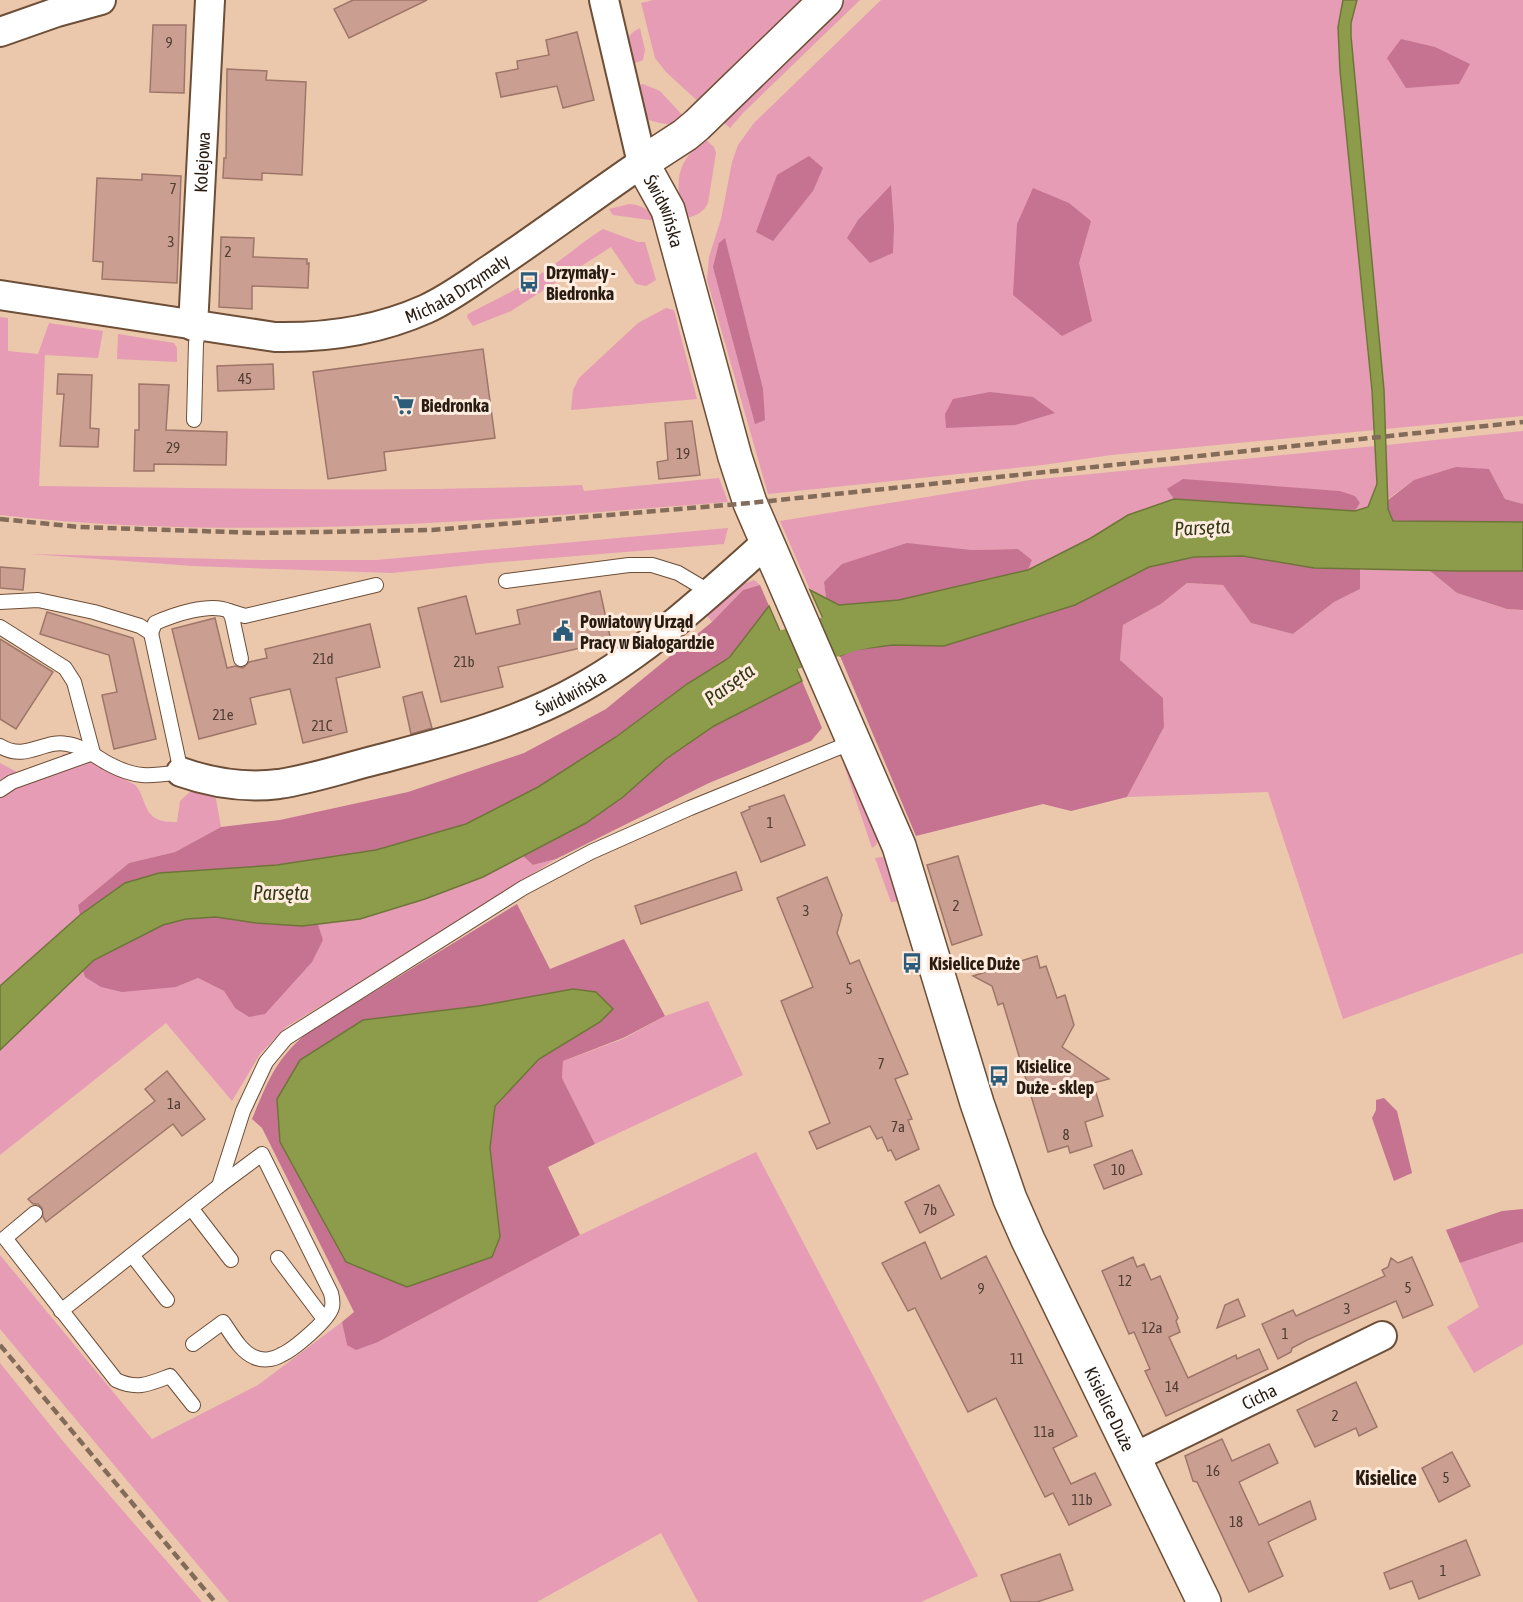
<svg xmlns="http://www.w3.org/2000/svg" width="1523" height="1602" font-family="'Asap Condensed',sans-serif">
<rect width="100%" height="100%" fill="#ebc7ac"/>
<!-- green -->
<g fill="#e59cb4">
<polygon points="653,0 810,0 702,105 666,72 655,58 641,3"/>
<polygon points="845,0 860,0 744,112 730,128 721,120"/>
<polygon points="881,0 1343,0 1338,27 1340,71 1375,430 1111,455 1043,465 768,494 707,280 709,257 721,219 732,162 738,145 754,123"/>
<polygon points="1357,0 1523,0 1523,416 1385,429 1384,390 1351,36 1351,23"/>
<path d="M 640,28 L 645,50 L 643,60 L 630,65 C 627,48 622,36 640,28 Z"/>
<path d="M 643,84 L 660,91 L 685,118 C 672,126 664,125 649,120 L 643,109 L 636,86 Z"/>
<path d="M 704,138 L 714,147 L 716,153 L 708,203 C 703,214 694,216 683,219 C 676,180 674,167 704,138 Z"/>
<path d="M 629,204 C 643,205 649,210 657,221 L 613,215 L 609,209 Z"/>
<path d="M 603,229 L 638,242 L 645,242 L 656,280 L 646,286 L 636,284 L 611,247 L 511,311 L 473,326 L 467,317 L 468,314 C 493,301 519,289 542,273 C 563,259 581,243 603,229 Z"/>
<polygon points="666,308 674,310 697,399 571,410 573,390 579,378 638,323"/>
<path d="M 0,317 L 8,318 L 8,351 L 38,354 L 49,323 L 103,331 L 98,358 L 45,355 L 39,486 C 220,488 402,493 582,485 L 584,491 L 719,478 L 728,502 C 486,521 242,542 0,515 Z"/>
<polygon points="118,334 174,343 177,348 177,362 117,359"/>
<polygon points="1523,431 1523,504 1505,499 1489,469 1414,480 1388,499 1386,445"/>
<polygon points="1375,446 1377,484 1368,507 1355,511 1360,503 1340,491 1303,489 1168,489 1174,499 1128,515 1091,538 1028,570 1032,560 1018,549 971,550 824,582 826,598 810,590 780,521 1030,480"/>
<polygon points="728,528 724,544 489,563 392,573 193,566 30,554 260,560 376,560"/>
<polygon points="1360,569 1430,571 1457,593 1507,609 1523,610 1523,953 1343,1019 1268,792 1127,797 1164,727 1163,698 1120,660 1123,625 1161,604 1187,583 1223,585 1251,623 1293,634 1334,602 1360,589"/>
<polygon points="754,580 760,585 743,590 712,622 703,610 736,581 740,585"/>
<path d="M 78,753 L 135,785 C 145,795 143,812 157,819 C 162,822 171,822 177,822 L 180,801 L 191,791 L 209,791 L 216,799 L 221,827 L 175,852 L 129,863 L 78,905 L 80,915 L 0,986 L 0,763 L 28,778 L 50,771 L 63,754 Z"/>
<polygon points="843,762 848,763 880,837 876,845 872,848"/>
<polygon points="523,856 533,865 556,859 373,975 286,1027 260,1054 232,1101 166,1023 0,1155 0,1050 83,971 85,977 176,987 198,978 224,991 235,1008 323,940 318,924 360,919 425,899 483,877"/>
<polygon points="881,857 887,858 903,901 891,902 875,858"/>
<polygon points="708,1001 743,1075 595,1144 562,1078 563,1061 623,1039 665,1016"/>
<polygon points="756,1152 978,1576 921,1602 698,1602 661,1533 537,1602 229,1602 0,1329 0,1255 152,1439 258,1385 342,1322 347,1345 378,1342 580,1235"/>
<polygon points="1523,1242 1523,1344 1474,1373 1447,1327 1479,1307 1460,1263"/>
<polygon points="0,1363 66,1445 202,1602 0,1602"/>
</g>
<!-- forest -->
<g fill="#c57390" fill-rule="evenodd">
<polygon points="1401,39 1435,47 1470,64 1459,84 1406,88 1387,58"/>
<polygon points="809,156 823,168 813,191 773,241 756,232 777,175"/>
<polygon points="891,185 894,227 893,253 870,263 847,238 858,220"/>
<polygon points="1033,188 1069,203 1091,221 1079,263 1092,321 1062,336 1013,295 1017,224"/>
<polygon points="725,238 763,389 765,420 755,424 713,267 719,243"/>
<polygon points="990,392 1033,397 1055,413 1015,425 946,428 945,414 953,399"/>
<polygon points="1456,467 1489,469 1505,499 1523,504 1523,522 1393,521 1388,509 1388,500 1414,480"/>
<polygon points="1183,479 1340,491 1355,496 1360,503 1355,511 1174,499 1167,489"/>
<polygon points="907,543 971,550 1018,549 1032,560 1028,570 899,600 839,605 826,598 824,582 842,564"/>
<polygon points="1243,556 1314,568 1360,569 1360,589 1334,602 1293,634 1251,623 1223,585 1187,583 1161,604 1123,625 1120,660 1163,698 1164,727 1127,797 1071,811 1043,804 916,836 840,656 852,650 893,645 944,646 1075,605 1149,567 1194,557"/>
<polygon points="1430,571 1523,571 1523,610 1507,609 1457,593"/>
<polygon points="760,585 769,606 729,658 687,684 616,737 538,787 466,824 377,850 330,857 277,865 159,873 125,883 80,915 78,905 129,863 175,852 221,827 280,820 408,792 524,753 606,709 712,622 743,590"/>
<polygon points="802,681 822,728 811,741 709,783 556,859 533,865 523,856 586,823 623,797 666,759 714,726"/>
<path d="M 517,904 L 550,969 L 624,939 L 665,1016 L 623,1038 L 563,1061 L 562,1078 L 595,1144 L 548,1167 L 580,1235 L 378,1342 L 356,1350 L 347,1345 L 342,1322 L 354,1312 L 262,1128 L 252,1119 C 268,1081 275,1060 307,1033 ZM 573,989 L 613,1009 L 600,1022 L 539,1059 L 495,1106 L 490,1148 L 500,1237 L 363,1020 L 479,1006 Z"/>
<path d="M 216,917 C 249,922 284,928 318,924 L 323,940 L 312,962 L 265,1014 L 249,1017 L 235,1008 L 224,991 L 198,978 L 176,987 L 122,992 L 101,987 L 85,977 L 83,971 L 94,960 L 163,925 L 186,919 Z"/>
<polygon points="1384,1098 1397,1111 1412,1173 1394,1181 1372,1118 1376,1110 1376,1100"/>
<polygon points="1523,1209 1523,1242 1460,1263 1446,1230 1502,1211"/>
</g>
<!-- water -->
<g fill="#8d9c4a" stroke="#6f7539" stroke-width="1.5">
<polygon points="1343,0 1357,0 1351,23 1351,36 1384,390 1388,509 1393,521 1523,522 1523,571 1458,571 1314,568 1243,556 1194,557 1149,567 1075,605 944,646 893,645 852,650 840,656 810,590 839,605 899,600 1028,570 1091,538 1128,515 1174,499 1355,511 1368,507 1377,484 1372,391 1340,71 1338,27"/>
<polygon points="769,606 802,681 714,726 666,759 623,797 586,823 483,877 425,899 360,919 302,926 256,923 216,917 186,919 163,925 94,960 0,1050 0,986 80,915 125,883 159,873 277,865 376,850 466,824 538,787 616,737 687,684 729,658"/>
<polygon points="573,989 596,992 613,1009 600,1022 539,1059 495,1106 490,1148 500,1237 492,1257 407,1287 346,1262 280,1142 277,1099 300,1060 363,1020 479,1006"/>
</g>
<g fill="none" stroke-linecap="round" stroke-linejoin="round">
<!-- river -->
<polyline stroke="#8d9c4a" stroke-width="42" points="739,677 766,657 852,630 887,623"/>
</g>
<!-- building -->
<g fill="#ca9f92" stroke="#9e7669" stroke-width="1.5">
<polygon points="353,0 427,0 349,38 334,9"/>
<polygon points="153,25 186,25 184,93 150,92"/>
<polygon points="577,32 594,100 563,108 557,86 501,97 496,73 518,69 517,61 549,55 546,40"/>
<polygon points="227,69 267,71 266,80 306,82 302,175 262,173 262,180 223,178 224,158 226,158"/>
<polygon points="142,174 181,176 177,283 102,279 103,262 93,261 97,178 142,180"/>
<polygon points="221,237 254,238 253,257 307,259 307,264 309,263 308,288 252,286 252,309 219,307"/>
<polygon points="483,349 495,438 384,452 386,470 328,479 313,372"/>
<polygon points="273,364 274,389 218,391 217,366"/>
<polygon points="58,374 92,375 90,428 99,429 98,447 60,446 64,394 57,394"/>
<polygon points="139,384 169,385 166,430 227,432 226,465 154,464 154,471 134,471 135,430 139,430"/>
<polygon points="692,421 700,475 659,479 657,462 668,460 665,423"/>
<polygon points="0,567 25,569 23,590 0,588"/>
<polygon points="600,591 611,641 498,667 503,687 441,702 418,608 466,596 476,634 520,624 517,610"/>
<polygon points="47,612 133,638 156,739 114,749 102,695 117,692 109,655 40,634"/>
<polygon points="215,618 227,668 235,666 243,668 249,662 267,658 265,649 370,624 380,667 336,678 347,732 303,743 290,689 250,698 256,724 199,739 172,629"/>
<polygon points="0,639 53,672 16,729 0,719"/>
<polygon points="422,692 432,728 411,734 403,697"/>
<polygon points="784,795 805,845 761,862 741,813 750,809 749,807"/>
<polygon points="958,856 982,935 952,945 927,865"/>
<polygon points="736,872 742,890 641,924 635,906"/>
<polygon points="827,877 842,915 837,933 850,964 859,960 908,1074 895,1079 912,1119 908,1120 919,1149 896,1160 891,1150 888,1151 882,1137 877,1139 870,1126 817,1149 809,1132 830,1123 781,1001 813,987 777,898"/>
<polygon points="1037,956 1040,968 1046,966 1057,998 1065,995 1074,1025 1062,1047 1109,1079 1093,1083 1103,1116 1085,1122 1092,1146 1070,1153 1068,1146 1048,1152 1003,1003 998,1005 992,986 973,976"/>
<polygon points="167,1071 205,1119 182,1136 173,1124 46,1222 43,1217 42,1208 38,1204 33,1204 28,1199 155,1101 145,1089"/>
<polygon points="1132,1150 1142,1174 1104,1189 1094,1165"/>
<polygon points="939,1185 954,1215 920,1233 905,1202"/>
<polygon points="925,1242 941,1279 986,1256 1077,1436 1053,1448 1071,1484 1095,1473 1111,1505 1069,1525 1053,1493 1045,1497 996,1398 968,1412 915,1308 908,1311 882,1263"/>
<polygon points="1133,1257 1137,1267 1144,1264 1151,1280 1160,1276 1178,1318 1176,1321 1180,1332 1169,1337 1188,1378 1236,1355 1237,1359 1259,1349 1268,1369 1166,1416 1145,1371 1150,1369 1134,1332 1129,1334 1102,1271"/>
<polygon points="1412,1257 1433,1305 1403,1318 1396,1301 1307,1340 1292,1348 1291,1352 1278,1359 1262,1324 1293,1310 1296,1316 1385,1276 1382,1270 1388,1267 1391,1258 1398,1263"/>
<polygon points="1238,1299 1245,1316 1217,1328 1225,1305"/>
<polygon points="1356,1382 1377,1427 1359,1436 1356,1428 1315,1447 1297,1410"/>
<polygon points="1222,1439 1232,1461 1269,1444 1278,1463 1239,1482 1259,1525 1310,1501 1316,1519 1268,1542 1283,1576 1249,1592 1197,1482 1193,1481 1185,1456"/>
<polygon points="1452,1452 1470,1486 1439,1502 1422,1468"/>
<polygon points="1466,1540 1480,1575 1419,1599 1412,1581 1390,1589 1384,1573"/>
<polygon points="1060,1554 1073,1590 1037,1602 1011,1602 1001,1575"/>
</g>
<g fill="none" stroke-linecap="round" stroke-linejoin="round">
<!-- lane casing -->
<g stroke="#6d4e37" stroke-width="16">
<g id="lane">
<polyline points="194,420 196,343 199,327"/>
<polyline points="506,581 629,565 652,565 678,573 710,592"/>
<path d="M 0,602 L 38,600 L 94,612 L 140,626 L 151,633 L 181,772 C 151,776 137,779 109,764 C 96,757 83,746 67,744 C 44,739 26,762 0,746"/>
<polyline points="229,611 245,616 376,585"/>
<polyline points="0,627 65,668 74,682 93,753 12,782 0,790"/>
<path d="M 151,633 L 155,623 C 173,615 210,602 229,611 L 232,617 L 241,659"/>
<polyline points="191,1208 231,1260"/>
<path d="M 35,1213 L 5,1238 L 116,1380 C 137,1390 149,1384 170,1376 L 193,1405"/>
<polyline points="132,1255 167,1300"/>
<polyline points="278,1258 324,1319"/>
<polyline points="61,1311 219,1186 243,1111 266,1062 286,1038 523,888 591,852 690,808 855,741"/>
<path d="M 193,1344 L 223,1322 C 231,1333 240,1351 254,1357 C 262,1361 273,1360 281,1355 C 293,1350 329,1320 332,1307 C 333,1303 332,1297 331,1293 L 262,1154 L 219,1186"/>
</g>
</g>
<!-- street casing -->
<g stroke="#6d4e37" stroke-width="32">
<g id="street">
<polyline points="0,32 57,12 101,0"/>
<path id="s1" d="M 0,295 L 275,337 C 326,338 379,330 426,309 C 450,298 471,282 492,268 C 543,234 592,197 642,163 L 604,0"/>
<path id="s2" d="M 193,326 L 210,0"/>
<path id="s3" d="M 181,772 C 212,783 246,788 279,784 C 312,779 344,768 376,760 C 444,742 518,724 581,688 C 649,650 708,595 766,543"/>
<path id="s4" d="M 1135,1457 L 1382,1336"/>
</g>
</g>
<!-- secondary casing -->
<g stroke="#6d4e37" stroke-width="36">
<g id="secondary">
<path id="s5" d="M 826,0 L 697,125 L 685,135 L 642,163 L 668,210 L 735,457 L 750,503 L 899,846 L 977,1103 L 1010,1199 L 1028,1240 L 1204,1602"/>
</g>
</g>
<!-- lane -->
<use href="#lane" stroke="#fff" stroke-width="14"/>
<!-- street -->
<use href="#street" stroke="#fff" stroke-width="28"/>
<!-- secondary -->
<use href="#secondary" stroke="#fff" stroke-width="33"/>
<!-- rail -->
<g stroke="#826b59" stroke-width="4.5" stroke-dasharray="9 4.5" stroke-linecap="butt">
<polyline points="0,519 79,527 259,533 432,530 750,503 1523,422"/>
<polyline points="0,1345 215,1602"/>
</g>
</g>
<!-- icons -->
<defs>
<g id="bus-bare" transform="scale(1.62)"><path d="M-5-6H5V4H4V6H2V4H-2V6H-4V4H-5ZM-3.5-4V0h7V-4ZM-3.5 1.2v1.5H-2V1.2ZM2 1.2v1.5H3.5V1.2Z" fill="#2b5c7a" stroke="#ffecde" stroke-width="2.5" paint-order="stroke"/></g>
<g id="supermarket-bare" transform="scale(1.62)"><path d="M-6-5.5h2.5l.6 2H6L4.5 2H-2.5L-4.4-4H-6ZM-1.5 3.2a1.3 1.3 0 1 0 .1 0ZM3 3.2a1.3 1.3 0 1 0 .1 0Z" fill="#2b5c7a" stroke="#ffecde" stroke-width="2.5" paint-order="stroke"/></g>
<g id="civic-bare" transform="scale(1.62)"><path d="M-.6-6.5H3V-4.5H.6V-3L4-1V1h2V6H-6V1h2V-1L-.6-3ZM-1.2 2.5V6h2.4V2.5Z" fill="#2b5c7a" stroke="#ffecde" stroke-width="2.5" paint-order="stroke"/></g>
</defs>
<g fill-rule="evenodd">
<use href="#bus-bare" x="529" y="282"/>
<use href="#supermarket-bare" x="404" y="405"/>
<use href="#civic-bare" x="563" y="631"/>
<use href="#bus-bare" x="912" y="963"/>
<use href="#bus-bare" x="999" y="1076"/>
</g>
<g text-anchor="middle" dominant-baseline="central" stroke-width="6" stroke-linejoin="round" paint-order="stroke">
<!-- number labels -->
<g font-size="15" fill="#503c31">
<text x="169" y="42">9</text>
<text x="173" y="188">7</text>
<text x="171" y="241">3</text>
<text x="228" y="251">2</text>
<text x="245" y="378">45</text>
<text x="173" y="447">29</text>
<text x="683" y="453">19</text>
<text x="323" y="658">21d</text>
<text x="464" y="661">21b</text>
<text x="223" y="714">21e</text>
<text x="322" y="725">21C</text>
<text x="770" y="822">1</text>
<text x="956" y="905">2</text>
<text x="806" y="910">3</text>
<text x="849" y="988">5</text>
<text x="881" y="1063">7</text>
<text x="174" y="1103">1a</text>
<text x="898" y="1126">7a</text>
<text x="1066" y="1134">8</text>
<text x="1118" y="1169">10</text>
<text x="930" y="1209">7b</text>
<text x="1125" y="1280">12</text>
<text x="1408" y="1287">5</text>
<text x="981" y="1288">9</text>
<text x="1347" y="1308">3</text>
<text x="1152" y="1327">12a</text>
<text x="1285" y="1333">1</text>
<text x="1017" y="1358">11</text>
<text x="1172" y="1386">14</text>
<text x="1335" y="1415">2</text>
<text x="1044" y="1431">11a</text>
<text x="1213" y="1470">16</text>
<text x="1446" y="1477">5</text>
<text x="1082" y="1499">11b</text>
<text x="1236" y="1521">18</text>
<text x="1443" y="1570">1</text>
</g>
<!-- street labels -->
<g font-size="18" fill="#281b11" stroke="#ffecde">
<text stroke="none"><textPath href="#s2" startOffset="164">Kolejowa</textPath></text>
<text stroke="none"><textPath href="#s5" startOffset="300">Świdwińska</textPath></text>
<text stroke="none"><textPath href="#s1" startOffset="470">Michała Drzymały</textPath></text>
<text stroke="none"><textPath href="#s3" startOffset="406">Świdwińska</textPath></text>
<text stroke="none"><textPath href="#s4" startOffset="138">Cicha</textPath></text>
<text stroke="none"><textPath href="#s5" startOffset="1581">Kisielice Duże</textPath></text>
</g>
<!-- poi labels -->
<g font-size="18" font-weight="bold" fill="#281b11" stroke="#ffecde" text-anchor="start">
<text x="546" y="272">Drzymały -<tspan x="546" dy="21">Biedronka</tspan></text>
<text x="421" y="405">Biedronka</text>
<text x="580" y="621">Powiatowy Urząd<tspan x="580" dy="21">Pracy w Białogardzie</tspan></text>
<text x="929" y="963">Kisielice Duże</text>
<text x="1016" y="1066">Kisielice<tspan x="1016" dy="21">Duże - sklep</tspan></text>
</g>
<!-- water labels -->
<g font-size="20" font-style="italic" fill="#323916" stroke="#ffecde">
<text transform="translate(1202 527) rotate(-3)">Parsęta</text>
<text transform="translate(729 684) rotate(-36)">Parsęta</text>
<text x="281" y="892">Parsęta</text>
</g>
<!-- neighbourhood labels -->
<g font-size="20" font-weight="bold" fill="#281b11" stroke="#ffecde">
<text x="1386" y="1477">Kisielice</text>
</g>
</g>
</svg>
